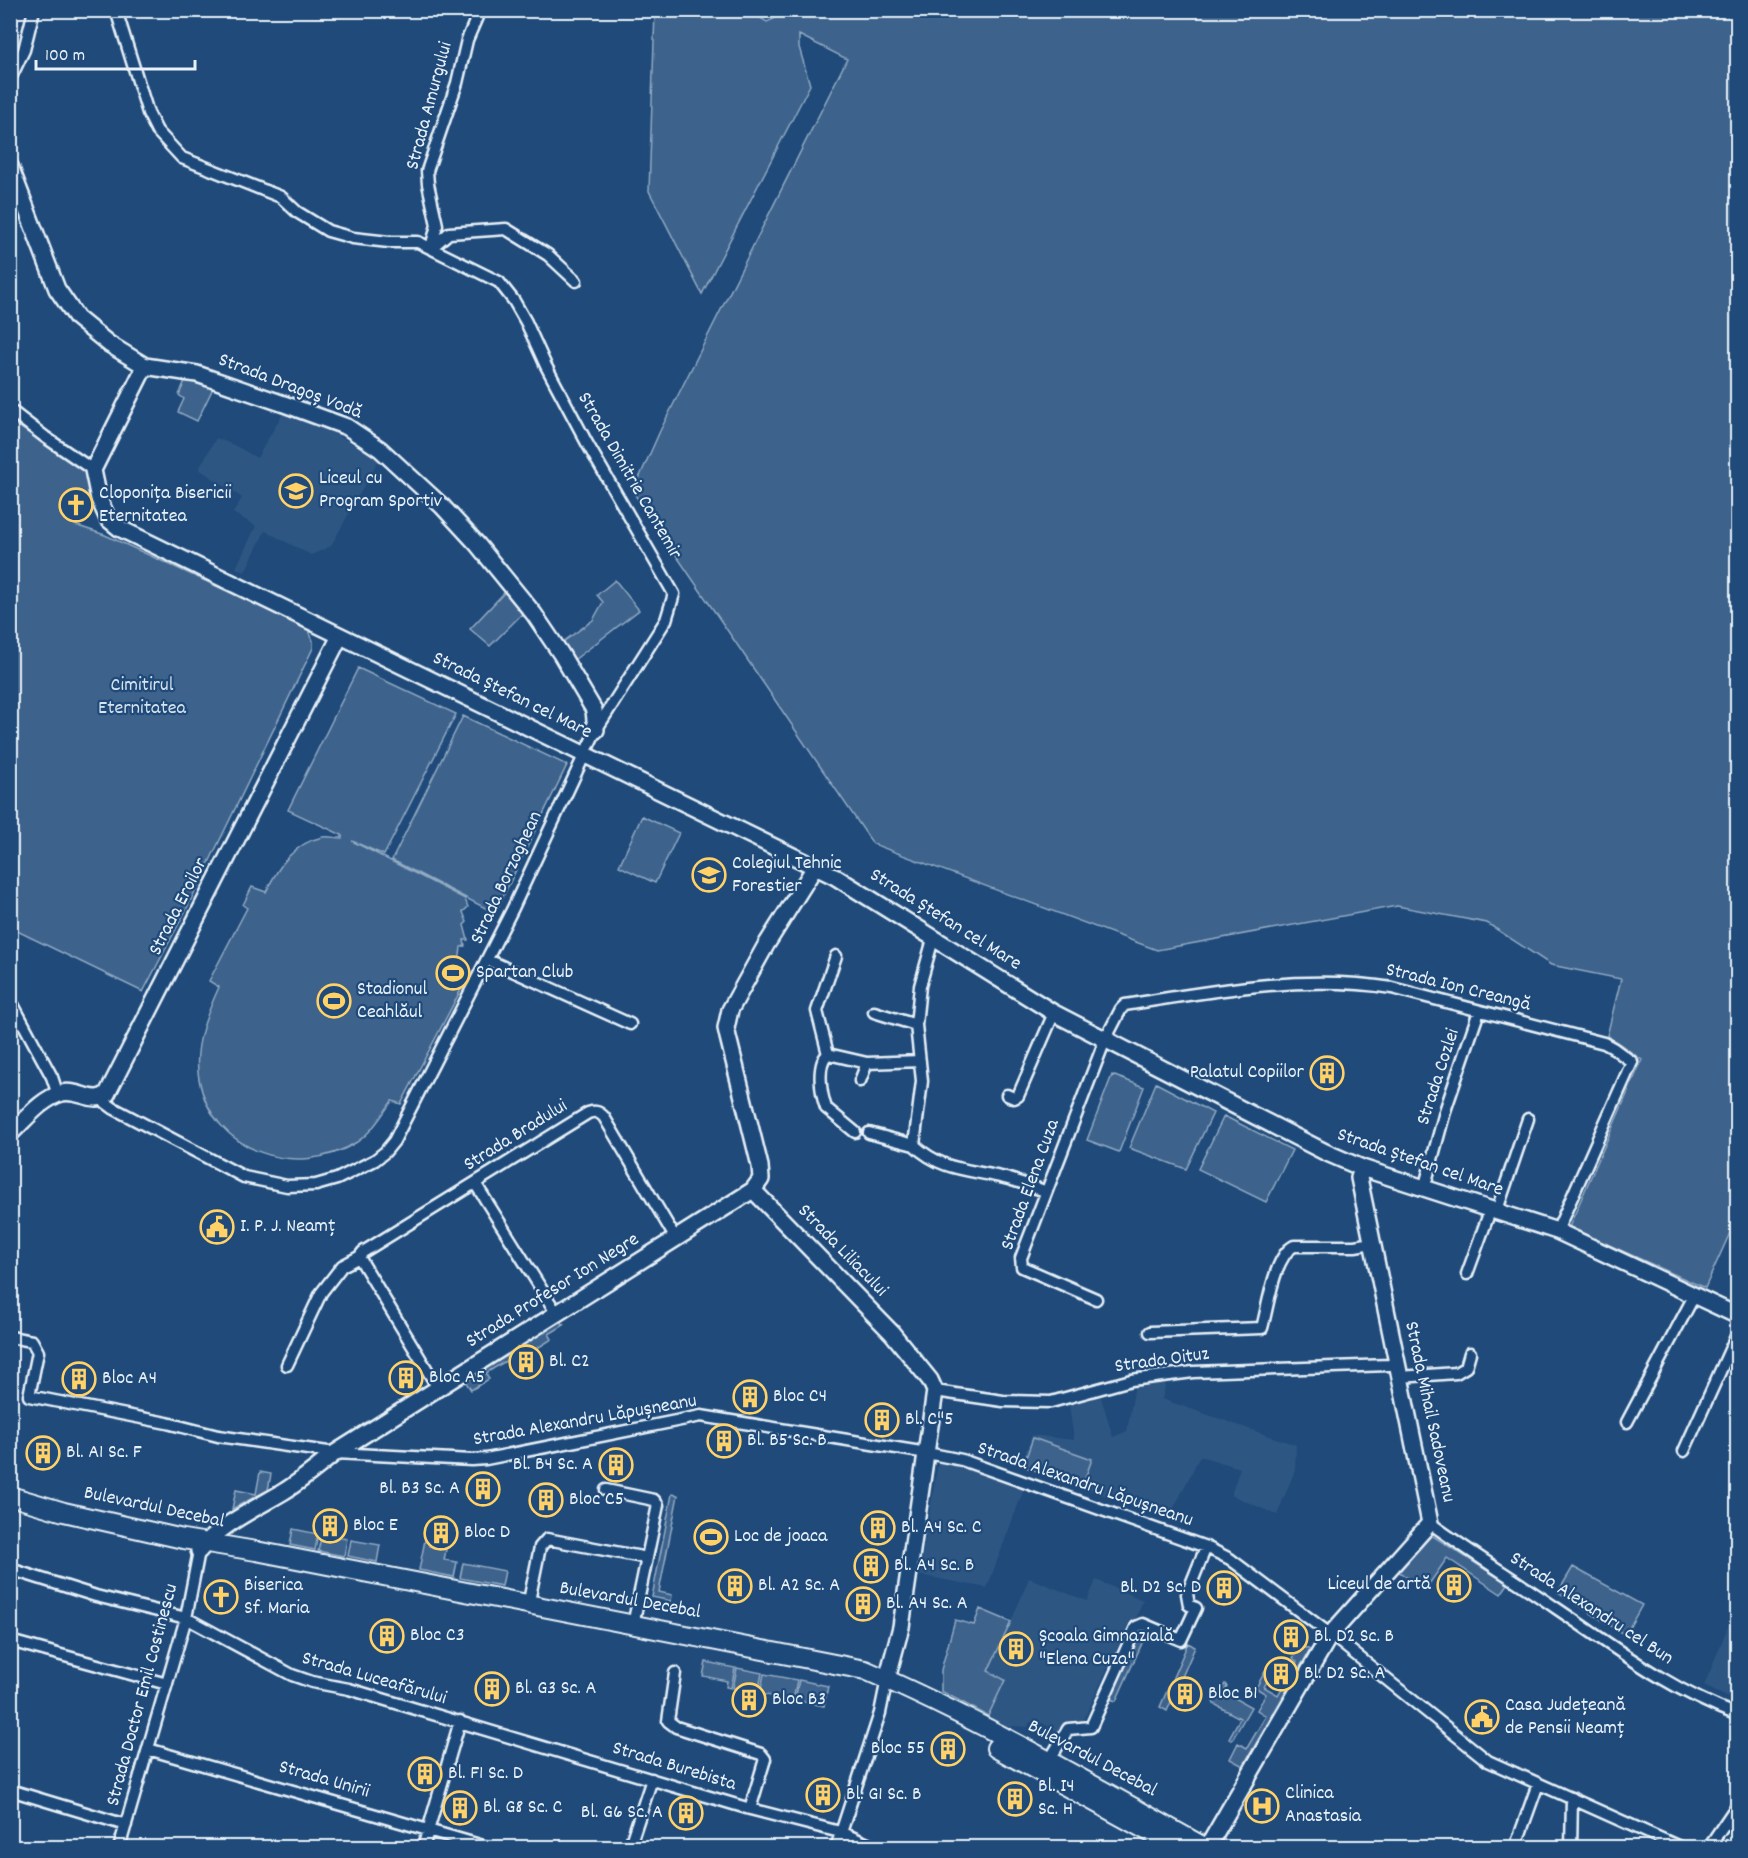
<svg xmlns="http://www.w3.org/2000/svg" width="1748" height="1858" font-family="Dekko,sans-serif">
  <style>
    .built { fill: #2e5683 }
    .green { fill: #3c628c; stroke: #92aac2; stroke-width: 1.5 }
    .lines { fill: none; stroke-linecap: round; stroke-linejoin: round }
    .street-casing { stroke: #e8f1f8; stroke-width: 15 }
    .secondary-casing { stroke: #e8f1f8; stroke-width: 20 }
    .primary-casing { stroke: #e8f1f8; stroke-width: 22 }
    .street { stroke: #1f4a7a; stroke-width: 10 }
    .secondary { stroke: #1f4a7a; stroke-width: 15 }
    .primary { stroke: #1f4a7a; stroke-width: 18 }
    .labels { text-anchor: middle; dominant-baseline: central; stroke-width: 4.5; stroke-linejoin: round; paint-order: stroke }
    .street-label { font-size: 20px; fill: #e8f1f8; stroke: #1f4a7a }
    .poi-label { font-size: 20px; fill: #e8f1f8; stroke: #1f4a7a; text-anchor: start }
    .park-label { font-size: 20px; fill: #d7e3ed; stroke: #1f4a7a }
  </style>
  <rect width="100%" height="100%" fill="#1f4a7a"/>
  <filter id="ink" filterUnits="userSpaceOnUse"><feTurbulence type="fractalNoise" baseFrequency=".0167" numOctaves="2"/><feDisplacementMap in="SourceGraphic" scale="12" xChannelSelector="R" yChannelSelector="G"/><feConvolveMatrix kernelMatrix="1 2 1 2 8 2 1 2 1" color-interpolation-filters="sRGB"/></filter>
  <g filter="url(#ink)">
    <path class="built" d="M292 409 379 459 331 546 311 555 265 531 245 572 236 568 256 526 233 513 242 498 199 469 216 438 234 445 257 458 282 415Z
      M1166 1382 1162 1399 1296 1445 1295 1470 1277 1515 1231 1495 1240 1468 1200 1456 1169 1518 1021 1466 1032 1435 1074 1440 1069 1405 1101 1397 1113 1437 1127 1431 1135 1385Z
      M942 1459 961 1464 1024 1489 987 1588 919 1575 938 1463Z
      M1029 1578 1087 1601 1096 1580 1143 1600 1135 1621 1130 1620 1082 1723 1061 1733 1036 1720 1029 1723 1028 1727 1007 1726 941 1691 955 1620 974 1625 980 1609 1011 1622Z
      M1737 1604V1702L1704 1686Z"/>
    <path class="green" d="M655 11H749L767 22 774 19 760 11H1737L1738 1215 1705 1288 1569 1227 1642 1060 1620 1044 1607 1036 1621 979 1551 965 1487 923 1397 906 1157 950 873 844 633 492 660 431 847 59 799 35V47L810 85 702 294 649 191Z
      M187 376 215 384 197 421 178 412 184 399 179 395Z
      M15 424 88 472 93 485 75 525 105 535 308 628 313 641V648L186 910 143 992 11 928 10 431Z
      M615 580 639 610 574 660 563 642 593 620 603 602 597 595Z
      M505 592 522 614 490 646 470 629Z
      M358 668 456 714 384 855 352 841 465 899 468 907 463 912 467 922 464 925 468 940H464L465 946 461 947 458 970 468 976 401 1104 392 1101C382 1115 372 1132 357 1142 297 1180 212 1152 199 1079 193 1047 206 1016 219 987L209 981 247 908 243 905 252 887 266 892C278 867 293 843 323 837 329 836 336 838 342 838V835L288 810Z
      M463 716 567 765 495 913 392 860Z
      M642 816 679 833 655 883 619 866Z
      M1112 1075 1144 1087 1119 1152 1087 1140Z
      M1156 1083 1213 1113 1186 1169 1129 1148Z
      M1224 1116 1292 1150 1266 1202 1198 1169Z
      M559 1319 564 1325 549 1334 552 1339 520 1359 517 1354 486 1373 489 1379 471 1390 463 1378Z
      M1033 1438 1092 1459 1082 1487 1023 1466Z
      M260 1472 271 1474 268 1490 232 1509 236 1490 256 1494Z
      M672 1494 678 1495 659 1592 672 1595 671 1601 652 1597Z
      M428 1525 433 1526 429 1546 446 1550 444 1560 457 1562 454 1577 419 1570Z
      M293 1529 318 1534 315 1550 290 1545Z
      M322 1534 347 1539 344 1556 318 1551Z
      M1429 1536H1433L1508 1584 1501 1594 1447 1558 1425 1590 1398 1571Z
      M351 1540 380 1545 377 1562 348 1556Z
      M463 1563 505 1571 502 1586 460 1578Z
      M1573 1567 1642 1605 1625 1635 1558 1592Z
      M980 1609 1011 1622 988 1671 1005 1680 988 1716 941 1691V1670L955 1620 974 1625Z
      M1136 1627 1147 1632 1116 1701 1110 1699 1103 1714 1097 1712Z
      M1188 1643 1195 1647 1167 1711 1160 1707Z
      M1301 1645 1310 1650 1243 1766 1230 1759 1238 1743 1247 1748 1266 1716 1257 1710 1266 1694 1256 1688 1268 1666 1274 1669 1264 1687 1278 1695 1297 1662 1293 1658Z
      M706 1662 735 1668 731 1688 726 1687 727 1681 703 1676Z
      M737 1668 762 1673 758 1693 733 1688Z
      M764 1674 797 1680 793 1700 760 1694Z
      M799 1680 828 1686 824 1706 795 1700Z
      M1225 1684 1227 1686 1224 1692 1251 1707 1232 1740 1229 1738 1240 1718 1214 1704 1212 1699 1215 1694 1218 1695Z"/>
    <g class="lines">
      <g class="street-casing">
        <path id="street" d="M10 79 24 50 34 10
          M431 248 437 225 428 184 427 171 457 83 467 40 480 10
          M431 248 449 233 506 229 548 255 576 281
          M10 410 45 437 93 470
          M933 939 920 986 916 1025 922 1081 914 1145C940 1169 963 1169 996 1176 1013 1179 1029 1186 1045 1191
          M836 956 817 1011 828 1054C816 1064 821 1094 826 1108L855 1132
          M488 960 630 1024
          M10 999 52 1077 56 1089 55 1096
          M874 1012 916 1025
          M828 1054 867 1063 920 1061
          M860 1081 867 1063
          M1007 1095 1014 1098 1018 1096 1054 1013
          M101 1099 113 1108 244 1177 287 1186 316 1185 337 1179 375 1160 385 1152 394 1141 513 908 596 730 666 620 674 594 588 445 546 366 526 322 514 301 499 282 418 242H389L353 238 328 231 297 212 281 197 182 158 157 131 148 113 116 10
          M869 1133 914 1145
          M475 1183 557 1314
          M1424 1189 1446 1108 1479 1011
          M1496 1213 1528 1119
          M359 1257 438 1388
          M1467 1274 1490 1211
          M1096 1299 1022 1267 1021 1258 1105 1040 1121 1009 1125 1005C1213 991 1303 974 1392 988L1604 1043 1613 1048 1632 1062 1557 1231
          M1150 1332 1262 1328C1268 1307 1274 1256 1294 1246H1355L1372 1243
          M10 1337 32 1341 38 1352 29 1396 167 1423 218 1436 335 1453 472 1460 486 1459 701 1416 927 1453 962 1460 1206 1547 1230 1559 1335 1638 1488 1761 1682 1848
          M287 1365 321 1293 342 1266 359 1257 363 1252 588 1113C595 1111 598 1111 604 1117L676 1239
          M1400 1377 1456 1373 1466 1367 1470 1353
          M935 1391 1003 1401 1051 1402 1131 1380 1193 1372 1389 1365 1398 1363
          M1627 1422 1694 1296
          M1684 1451 1738 1332
          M606 1490 654 1500 658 1505 633 1625
          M1430 1523C1471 1553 1514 1579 1556 1608 1614 1647 1671 1691 1738 1715
          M10 1569 96 1596 186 1618 292 1675 312 1682 349 1689 750 1809 840 1832 877 1848
          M528 1606 540 1547 547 1539 647 1558
          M10 1641 167 1684
          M675 1673 668 1721 676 1727 761 1754 765 1759 750 1809
          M148 1749 490 1848
          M1049 1761 1068 1729 1091 1727 1136 1627 1143 1624 1181 1640 1196 1608 1189 1605 1187 1594 1206 1547
          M10 1790 126 1825
          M119 1848 186 1618 199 1551
          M423 1848 460 1721
          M629 1848 652 1779
          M836 1848 880 1713 887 1679
          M1515 1848 1538 1784
          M1571 1848 1572 1798
          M1708 1848 1738 1804"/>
      </g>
      <g class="secondary-casing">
        <path id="secondary" d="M10 166 57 289 77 318 109 344 145 366 197 374 284 404 347 427 380 449 442 506 477 544 534 614 561 654 594 710 596 730
          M145 366 93 470 99 499 108 519 119 528 834 876 1054 1013 1325 1152 1362 1168 1557 1231 1738 1316
          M10 1134C26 1119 41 1099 62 1093 78 1089 94 1105 107 1094L340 636
          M753 1190 892 1333 930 1380 935 1391 901 1627 887 1679
          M199 1551C218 1526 256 1508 283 1492 301 1481 318 1467 335 1453L753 1190 761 1179 760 1166 728 1037 726 1028 730 1010 766 945 815 867
          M1207 1848 1330 1635 1430 1523 1359 1178 1362 1168"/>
      </g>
      <g class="primary-casing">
        <path id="primary" d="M10 1496 64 1512 183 1539 256 1551 865 1670C983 1721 1094 1786 1206 1848
          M996 1748 1179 1848"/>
      </g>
      <use href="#street" class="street"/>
      <use href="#secondary" class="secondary"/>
      <use href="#primary" class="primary"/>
    </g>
  </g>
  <defs>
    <g id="school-ring" transform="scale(1.725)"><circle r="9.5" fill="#1f4a7a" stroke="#ffd166" stroke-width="1.5"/><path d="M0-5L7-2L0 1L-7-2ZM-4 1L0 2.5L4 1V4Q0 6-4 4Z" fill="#ffd166"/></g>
    <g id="church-ring" transform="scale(1.725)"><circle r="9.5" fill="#1f4a7a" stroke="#ffd166" stroke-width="1.5"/><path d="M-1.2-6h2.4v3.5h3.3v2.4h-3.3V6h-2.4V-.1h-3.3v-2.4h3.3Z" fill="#ffd166"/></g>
    <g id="stadium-ring" transform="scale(1.725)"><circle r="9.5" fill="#1f4a7a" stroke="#ffd166" stroke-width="1.5"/><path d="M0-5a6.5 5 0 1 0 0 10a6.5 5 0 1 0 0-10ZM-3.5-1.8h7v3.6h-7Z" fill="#ffd166"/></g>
    <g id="building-ring" transform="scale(1.725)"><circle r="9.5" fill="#1f4a7a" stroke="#ffd166" stroke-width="1.5"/><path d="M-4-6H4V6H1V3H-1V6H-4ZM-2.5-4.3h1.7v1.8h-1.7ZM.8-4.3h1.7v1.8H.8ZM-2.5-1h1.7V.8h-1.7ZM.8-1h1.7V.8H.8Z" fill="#ffd166"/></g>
    <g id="civic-ring" transform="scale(1.725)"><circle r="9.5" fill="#1f4a7a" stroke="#ffd166" stroke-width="1.5"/><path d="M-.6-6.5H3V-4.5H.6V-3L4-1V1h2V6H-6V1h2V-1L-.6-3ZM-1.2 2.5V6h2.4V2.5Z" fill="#ffd166"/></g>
    <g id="hospital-ring" transform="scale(1.725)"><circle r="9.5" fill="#1f4a7a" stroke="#ffd166" stroke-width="1.5"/><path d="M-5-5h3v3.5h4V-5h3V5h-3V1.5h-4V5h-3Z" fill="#ffd166"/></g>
  </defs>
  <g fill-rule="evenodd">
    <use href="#school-ring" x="296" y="491"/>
    <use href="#church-ring" x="76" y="505"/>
    <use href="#school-ring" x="709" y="875"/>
    <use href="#stadium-ring" x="453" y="973"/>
    <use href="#stadium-ring" x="334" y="1001"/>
    <use href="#building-ring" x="1327" y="1073"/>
    <use href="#civic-ring" x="217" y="1227"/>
    <use href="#building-ring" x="526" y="1362"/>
    <use href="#building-ring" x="406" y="1378"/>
    <use href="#building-ring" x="79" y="1379"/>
    <use href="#building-ring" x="750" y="1397"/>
    <use href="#building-ring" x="882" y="1420"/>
    <use href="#building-ring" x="724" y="1441"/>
    <use href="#building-ring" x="43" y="1453"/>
    <use href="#building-ring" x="616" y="1465"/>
    <use href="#building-ring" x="483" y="1489"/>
    <use href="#building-ring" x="546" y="1500"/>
    <use href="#building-ring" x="330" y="1526"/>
    <use href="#building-ring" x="878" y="1528"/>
    <use href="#building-ring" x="441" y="1533"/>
    <use href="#stadium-ring" x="711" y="1537"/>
    <use href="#building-ring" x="871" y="1566"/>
    <use href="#building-ring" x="1454" y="1585"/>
    <use href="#building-ring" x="735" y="1586"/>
    <use href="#building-ring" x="1224" y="1588"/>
    <use href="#church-ring" x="221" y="1597"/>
    <use href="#building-ring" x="863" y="1604"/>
    <use href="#building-ring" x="387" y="1636"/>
    <use href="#building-ring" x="1291" y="1637"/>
    <use href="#building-ring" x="1016" y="1649"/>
    <use href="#building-ring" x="1281" y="1674"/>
    <use href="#building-ring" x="492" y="1689"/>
    <use href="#building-ring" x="1185" y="1694"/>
    <use href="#building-ring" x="749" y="1700"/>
    <use href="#civic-ring" x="1482" y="1717"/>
    <use href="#building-ring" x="948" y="1749"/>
    <use href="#building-ring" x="425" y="1774"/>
    <use href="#building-ring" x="823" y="1795"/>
    <use href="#building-ring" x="1015" y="1799"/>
    <use href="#hospital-ring" x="1262" y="1806"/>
    <use href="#building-ring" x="460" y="1808"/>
    <use href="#building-ring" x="686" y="1813"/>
  </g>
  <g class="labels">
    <g class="street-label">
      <text transform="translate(430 106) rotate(-75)">Strada Amurgului</text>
      <text transform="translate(290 387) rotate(21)">Strada Dragoș Vodă</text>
      <text transform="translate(629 476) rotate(60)">Strada Dimitrie Cantemir</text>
      <text transform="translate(512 696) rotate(26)">Strada Ștefan cel Mare</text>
      <text transform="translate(507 878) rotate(-65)">Strada Borzoghean</text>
      <text transform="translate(179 907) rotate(-63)">Strada Eroilor</text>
      <text transform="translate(945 920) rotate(32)">Strada Ștefan cel Mare</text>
      <text transform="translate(1458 988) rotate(14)">Strada Ion Creangă</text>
      <text transform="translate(1439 1077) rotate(-72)">Strada Cozlei</text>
      <text transform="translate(516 1136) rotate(-32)">Strada Bradului</text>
      <text transform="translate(1420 1163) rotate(19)">Strada Ștefan cel Mare</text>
      <text transform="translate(1031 1185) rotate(-70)">Strada Elena Cuza</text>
      <text transform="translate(842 1251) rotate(46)">Strada Liliacului</text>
      <text transform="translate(553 1291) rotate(-32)">Strada Profesor Ion Negre</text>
      <text transform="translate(1162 1361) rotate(-8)">Strada Oituz</text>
      <text transform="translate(1429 1412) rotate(78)">Strada Mihail Sadoveanu</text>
      <text transform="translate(585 1421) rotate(-10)">Strada Alexandru Lăpușneanu</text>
      <text transform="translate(1085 1485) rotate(19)">Strada Alexandru Lăpușneanu</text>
      <text transform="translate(154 1508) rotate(12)">Bulevardul Decebal</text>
      <text transform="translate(630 1601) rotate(10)">Bulevardul Decebal</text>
      <text transform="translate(1591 1609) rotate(33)">Strada Alexandru cel Bun</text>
      <text transform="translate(374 1679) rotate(16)">Strada Luceafărului</text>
      <text transform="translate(143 1695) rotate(-75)">Strada Doctor Emil Costinescu</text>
      <text transform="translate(1092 1759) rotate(28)">Bulevardul Decebal</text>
      <text transform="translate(674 1767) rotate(17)">Strada Burebista</text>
      <text transform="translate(324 1780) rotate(16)">Strada Unirii</text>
    </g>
    <g class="poi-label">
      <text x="319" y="479">Liceul cu<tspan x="319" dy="23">Program Sportiv</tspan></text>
      <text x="99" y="494">Cloponița Bisericii<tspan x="99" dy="23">Eternitatea</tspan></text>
      <text x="732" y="864">Colegiul Tehnic<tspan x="732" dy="23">Forestier</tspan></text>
      <text x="476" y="973">Spartan Club</text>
      <text x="357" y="990">Stadionul<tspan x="357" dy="23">Ceahlăul</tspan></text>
      <text x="1304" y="1073" text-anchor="end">Palatul Copiilor</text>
      <text x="240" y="1227">I. P. J. Neamț</text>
      <text x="549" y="1362">Bl. C2</text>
      <text x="429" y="1378">Bloc A5</text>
      <text x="102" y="1379">Bloc A4</text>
      <text x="773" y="1397">Bloc C4</text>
      <text x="905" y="1420">Bl. C"5</text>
      <text x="747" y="1441">Bl. B5 Sc. B</text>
      <text x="66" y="1453">Bl. A1 Sc. F</text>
      <text x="593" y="1465" text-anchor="end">Bl. B4 Sc. A</text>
      <text x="460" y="1489" text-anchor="end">Bl. B3 Sc. A</text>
      <text x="569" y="1500">Bloc C5</text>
      <text x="353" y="1526">Bloc E</text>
      <text x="901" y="1528">Bl. A4 Sc. C</text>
      <text x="464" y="1533">Bloc D</text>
      <text x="734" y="1537">Loc de joaca</text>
      <text x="894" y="1566">Bl. A4 Sc. B</text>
      <text x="1431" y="1585" text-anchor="end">Liceul de artă</text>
      <text x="244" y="1586">Biserica<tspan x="244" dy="23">Sf. Maria</tspan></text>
      <text x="758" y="1586">Bl. A2 Sc. A</text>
      <text x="1201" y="1588" text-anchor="end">Bl. D2 Sc. D</text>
      <text x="886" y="1604">Bl. A4 Sc. A</text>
      <text x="410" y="1636">Bloc C3</text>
      <text x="1039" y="1637">Școala Gimnazială<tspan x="1039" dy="23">"Elena Cuza"</tspan></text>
      <text x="1314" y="1637">Bl. D2 Sc. B</text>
      <text x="1304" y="1674">Bl. D2 Sc. A</text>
      <text x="515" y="1689">Bl. G3 Sc. A</text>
      <text x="1208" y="1694">Bloc B1</text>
      <text x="772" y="1700">Bloc B3</text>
      <text x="1505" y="1706">Casa Județeană<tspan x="1505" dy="23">de Pensii Neamț</tspan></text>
      <text x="925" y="1749" text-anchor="end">Bloc 55</text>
      <text x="448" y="1774">Bl. F1 Sc. D</text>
      <text x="1038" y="1787">Bl. I4<tspan x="1038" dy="23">Sc. H</tspan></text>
      <text x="1285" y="1794">Clinica<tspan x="1285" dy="23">Anastasia</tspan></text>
      <text x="846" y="1795">Bl. G1 Sc. B</text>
      <text x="483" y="1808">Bl. G8 Sc. C</text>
      <text x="663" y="1813" text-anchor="end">Bl. G6 Sc. A</text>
    </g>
    <g class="park-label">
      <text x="142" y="686">Cimitirul<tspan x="142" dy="23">Eternitatea</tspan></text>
    </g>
  </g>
  <rect width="1748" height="1858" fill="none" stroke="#1f4a7a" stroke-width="36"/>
  <rect x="18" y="18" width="1712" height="1822" fill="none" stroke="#e8f1f8" stroke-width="2" filter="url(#ink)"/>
  <path d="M36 60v9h159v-9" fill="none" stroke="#e8f1f8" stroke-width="3"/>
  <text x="45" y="60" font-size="18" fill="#e8f1f8" stroke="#1f4a7a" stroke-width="4.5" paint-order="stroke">100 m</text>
</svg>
